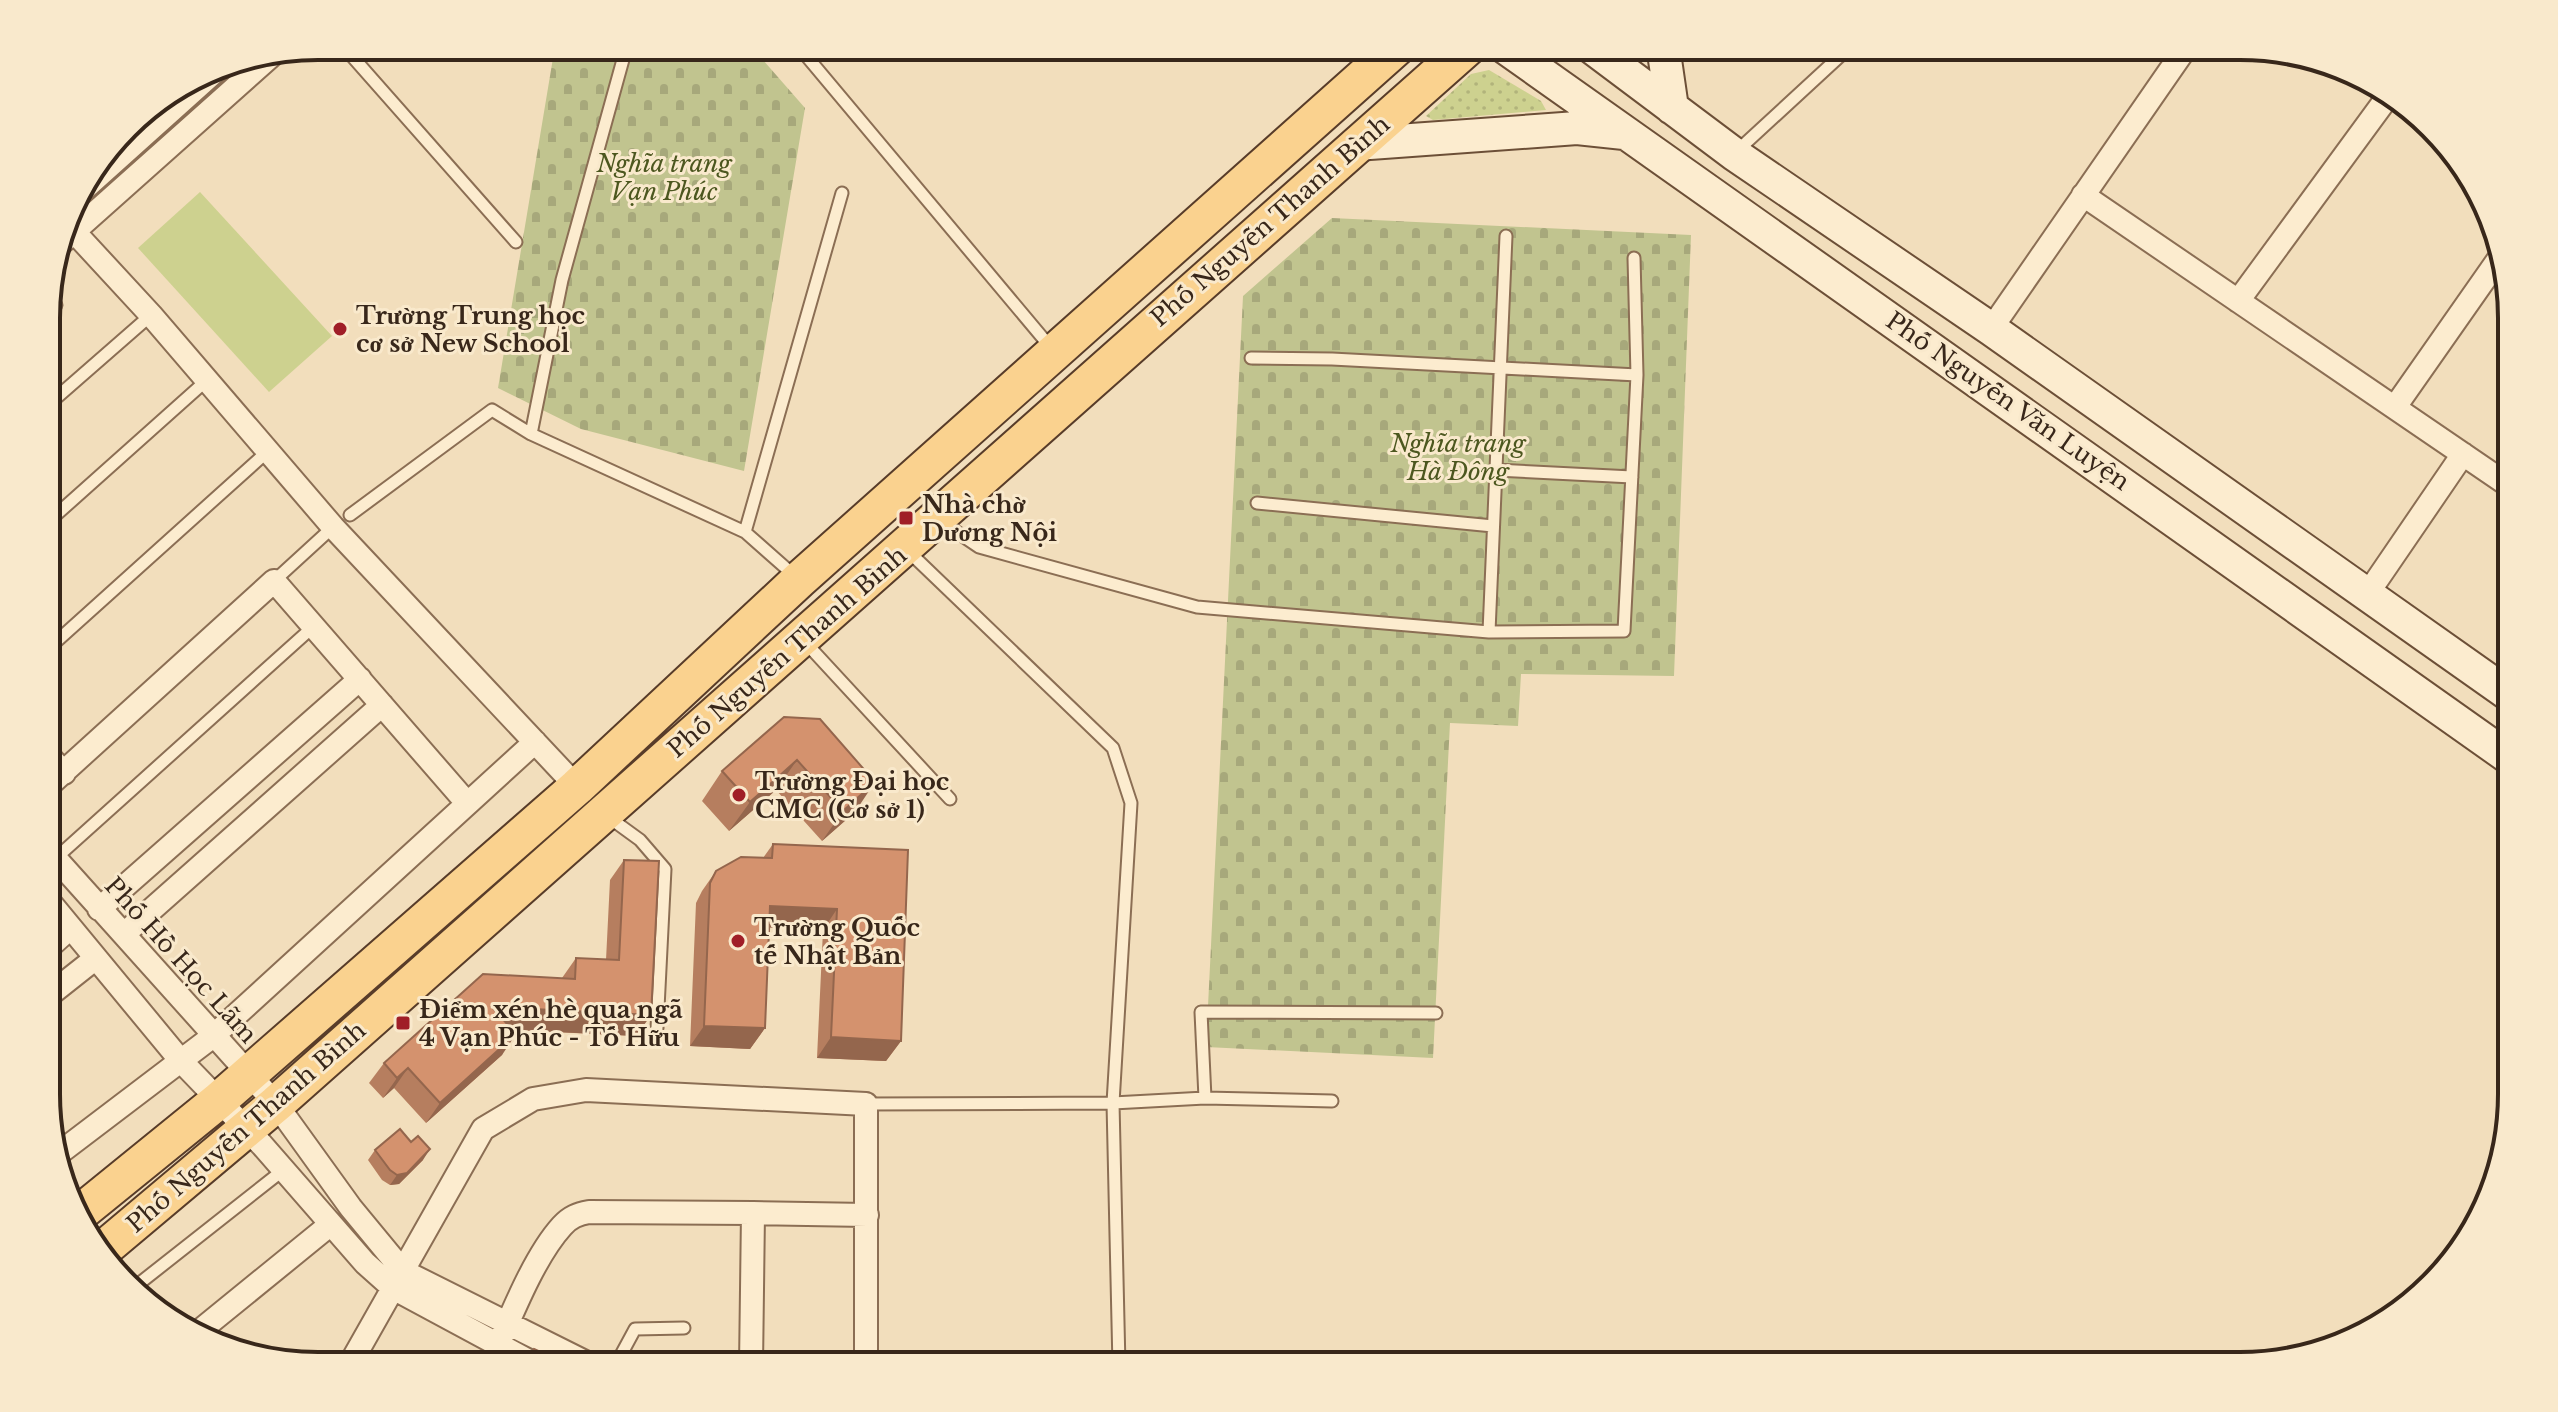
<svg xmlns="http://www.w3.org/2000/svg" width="2558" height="1412" font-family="'Libre Baskerville',serif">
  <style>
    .grass { fill: url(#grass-dots) }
    .cemetery { fill: url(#cemetery-stones) }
    .pitch { fill: #cdd18f }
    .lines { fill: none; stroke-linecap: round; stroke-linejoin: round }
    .service-casing { stroke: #8b6e54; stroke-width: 15 }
    .minor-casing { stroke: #8b6e54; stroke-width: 26 }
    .secondary-casing { stroke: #6c4f37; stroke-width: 36 }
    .primary-casing { stroke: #583c29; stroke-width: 40 }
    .service { stroke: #fceccf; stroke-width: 11 }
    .minor { stroke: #fceccf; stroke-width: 22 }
    .secondary { stroke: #fceccf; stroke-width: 32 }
    .primary { stroke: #fad28f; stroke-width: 36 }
    .wall { fill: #b67e5f }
    .shaded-wall { fill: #94664d }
    .building { fill: #d4926e; stroke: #94664d; stroke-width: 2 }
    .poi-dot { fill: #a01e27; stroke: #f9e9cc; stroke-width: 3 }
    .labels { text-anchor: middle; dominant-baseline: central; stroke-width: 6; stroke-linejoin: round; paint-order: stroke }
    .park-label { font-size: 24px; font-style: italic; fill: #4c571f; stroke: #f9e9cc }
    .street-label { font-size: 24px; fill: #38271a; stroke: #f9e9cc }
    .poi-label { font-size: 24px; font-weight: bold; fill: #38271a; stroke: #f9e9cc; text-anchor: start }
    .rim { fill: none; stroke: #38271a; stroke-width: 4 }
  </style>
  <defs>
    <pattern id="grass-dots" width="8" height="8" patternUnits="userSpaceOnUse" patternTransform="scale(2)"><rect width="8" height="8" fill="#cdd18f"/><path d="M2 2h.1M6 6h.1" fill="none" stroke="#b1b37b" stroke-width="1.8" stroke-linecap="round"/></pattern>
    <pattern id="cemetery-stones" width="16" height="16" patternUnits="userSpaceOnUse" patternTransform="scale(2)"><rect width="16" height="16" fill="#c1c48f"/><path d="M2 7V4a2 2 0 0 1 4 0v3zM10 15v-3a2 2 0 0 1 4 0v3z" fill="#a7a87b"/></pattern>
  </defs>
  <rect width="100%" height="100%" fill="#f2debc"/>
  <path class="grass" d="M1489 70 1541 101 1546 110 1433 120 1426 116 1471 74Z"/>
  <path class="cemetery" d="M555 46H684L763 60 805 108 744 471 581 429 498 388Z
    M1332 218 1691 235 1674 676 1521 674 1518 726 1450 723 1433 1058 1206 1047 1243 296Z"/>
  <path class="pitch" d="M200 192 332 336 269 392 138 248Z"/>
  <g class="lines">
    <g class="service-casing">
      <path id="service" d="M343 46 516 242
        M798 46 1052 349
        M148 108 161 121
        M1737 151 1851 46
        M1506 236 1489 632 1624 631 1637 375 1634 258
        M48 295 56 305
        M1251 358 1332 359 1637 375
        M48 405 151 315
        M531 434 562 280 624 56
        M1496 470 1632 477
        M1257 503 1493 526
        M350 515 492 410 531 434 745 532 796 577
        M48 522 207 380
        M942 522 979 547 1197 607 1489 632
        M745 532 842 193
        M907 550 1113 748 1131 803 1113 1103 1119 1366
        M274 581 333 527
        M805 642 950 799
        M48 649 268 451
        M607 816 640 840 665 869 657 1028
        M56 858 314 626
        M1205 1098 1201 1012 1436 1013
        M866 1104 1113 1103 1205 1098 1332 1101
        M136 1286 282 1171
        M615 1366 635 1329 684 1328"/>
    </g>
    <g class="minor-casing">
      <path id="minor" d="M2083 195 2511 487
        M74 198 222 65
        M66 223 151 315 333 527 577 787
        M60 244 272 55
        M2238 301 2389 95
        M1991 329 2187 46
        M2395 407 2498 260
        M2366 596 2463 454
        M48 755 64 773
        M48 786 274 581 467 803
        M48 850 276 1104 351 1208 403 1271 593 1366
        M48 900 181 1061 262 1145 365 1263 393 1288 538 1366
        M99 909 360 679
        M124 934 382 705
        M48 948 70 928
        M48 996 96 958
        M58 1154 212 1037 535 742
        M753 1213 867 1215
        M197 1333 331 1224
        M349 1366 483 1129 533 1099 586 1090 866 1104V1366
        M489 1366C508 1324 532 1259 562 1226 570 1217 578 1214 589 1212L753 1213 751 1366"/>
    </g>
    <g class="secondary-casing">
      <path id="secondary" d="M1503 46 2511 759
        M1590 46 1734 154 1991 329 2511 696
        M1663 46 1672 108
        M1356 144 1577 128 1624 133"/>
    </g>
    <g class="primary-casing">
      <path id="primary" d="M80 1213 218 1101 577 787 799 580 1398 46
        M100 1252 276 1104 1469 46"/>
    </g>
    <use href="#service" class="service"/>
    <use href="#minor" class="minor"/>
    <use href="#secondary" class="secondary"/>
    <use href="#primary" class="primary"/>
  </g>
  <path class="wall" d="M784 717 855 812 822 841 776 790 729 831 702 801 722 771Z
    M773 844 908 850 901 1041 886 1061 817 1058 823 930 769 927 765 1028 750 1049 690 1046 696 903 702 891 716 871 763 858Z
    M624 860 651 1015 636 1036 512 1030 502 1055 426 1123 394 1088 383 1098 369 1083 384 1063 562 978 576 958 606 960 610 880Z
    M375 1150 423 1160 399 1184 390 1185 382 1180 368 1160Z"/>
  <path class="shaded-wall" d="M797 760 776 790 729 831 750 802Z
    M875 782 855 812 822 841 843 811Z
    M770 906 837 909 823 930 756 927Z
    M492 1007 651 1015 636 1036 478 1028Z
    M704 1026 765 1028 750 1049 690 1046Z
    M516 1034 502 1055 426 1123 440 1103Z
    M831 1037 901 1041 886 1061 817 1058Z
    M408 1068 394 1088 383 1098 397 1078Z
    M430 1149 423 1160 399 1184 390 1185 397 1175Z"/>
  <path class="building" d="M784 717 820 719 875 782 843 811 797 760 750 802 722 771Z
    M773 844 908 850 901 1041 831 1037 837 909 770 906 765 1028 704 1026 710 883 716 871 741 857 772 858Z
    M624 860 659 861 651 1015 492 1007 516 1034 440 1103 408 1068 397 1078 384 1063 483 974 575 979 576 958 619 960Z
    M400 1129 411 1142 418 1136 430 1149 407 1173 397 1175 390 1170 375 1150Z
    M534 1349 571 1366H525Z"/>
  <g class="poi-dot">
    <circle cx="340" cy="329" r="8"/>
    <rect x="898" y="510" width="16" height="16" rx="4"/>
    <circle cx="739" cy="795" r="8"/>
    <circle cx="738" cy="941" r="8"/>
    <rect x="395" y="1015" width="16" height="16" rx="4"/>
  </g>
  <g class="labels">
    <g class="park-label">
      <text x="664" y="163">Nghĩa trang<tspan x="664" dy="28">Vạn Phúc</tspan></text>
      <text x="1458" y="443">Nghĩa trang<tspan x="1458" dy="28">Hà Đông</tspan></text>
    </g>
    <g class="street-label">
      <text transform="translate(1270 221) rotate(-41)">Phố Nguyễn Thanh Bình</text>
      <text transform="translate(2008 401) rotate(35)">Phố Nguyễn Văn Luyện</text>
      <text transform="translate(787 652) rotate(-41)">Phố Nguyễn Thanh Bình</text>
      <text transform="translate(181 960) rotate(48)">Phố Hồ Học Lãm</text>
      <text transform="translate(246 1127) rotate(-41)">Phố Nguyễn Thanh Bình</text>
    </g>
    <g class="poi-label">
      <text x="356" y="315">Trường Trung học<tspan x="356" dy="28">cơ sở New School</tspan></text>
      <text x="922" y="504">Nhà chờ<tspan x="922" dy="28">Dương Nội</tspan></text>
      <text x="755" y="781">Trường Đại học<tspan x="755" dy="28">CMC (Cơ sở 1)</tspan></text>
      <text x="754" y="927">Trường Quốc<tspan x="754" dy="28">tế Nhật Bản</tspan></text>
      <text x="419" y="1009">Điểm xén hè qua ngã<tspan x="419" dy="28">4 Vạn Phúc - Tố Hữu</tspan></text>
    </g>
  </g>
  <path d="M0 0H2558V1412H0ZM318 60H2240A258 258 0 0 1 2498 318V1094A258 258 0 0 1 2240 1352H318A258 258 0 0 1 60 1094V318A258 258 0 0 1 318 60Z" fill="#f9e9cc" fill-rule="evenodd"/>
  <path class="rim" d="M318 60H2240A258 258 0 0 1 2498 318V1094A258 258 0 0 1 2240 1352H318A258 258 0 0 1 60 1094V318A258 258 0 0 1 318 60Z"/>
</svg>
